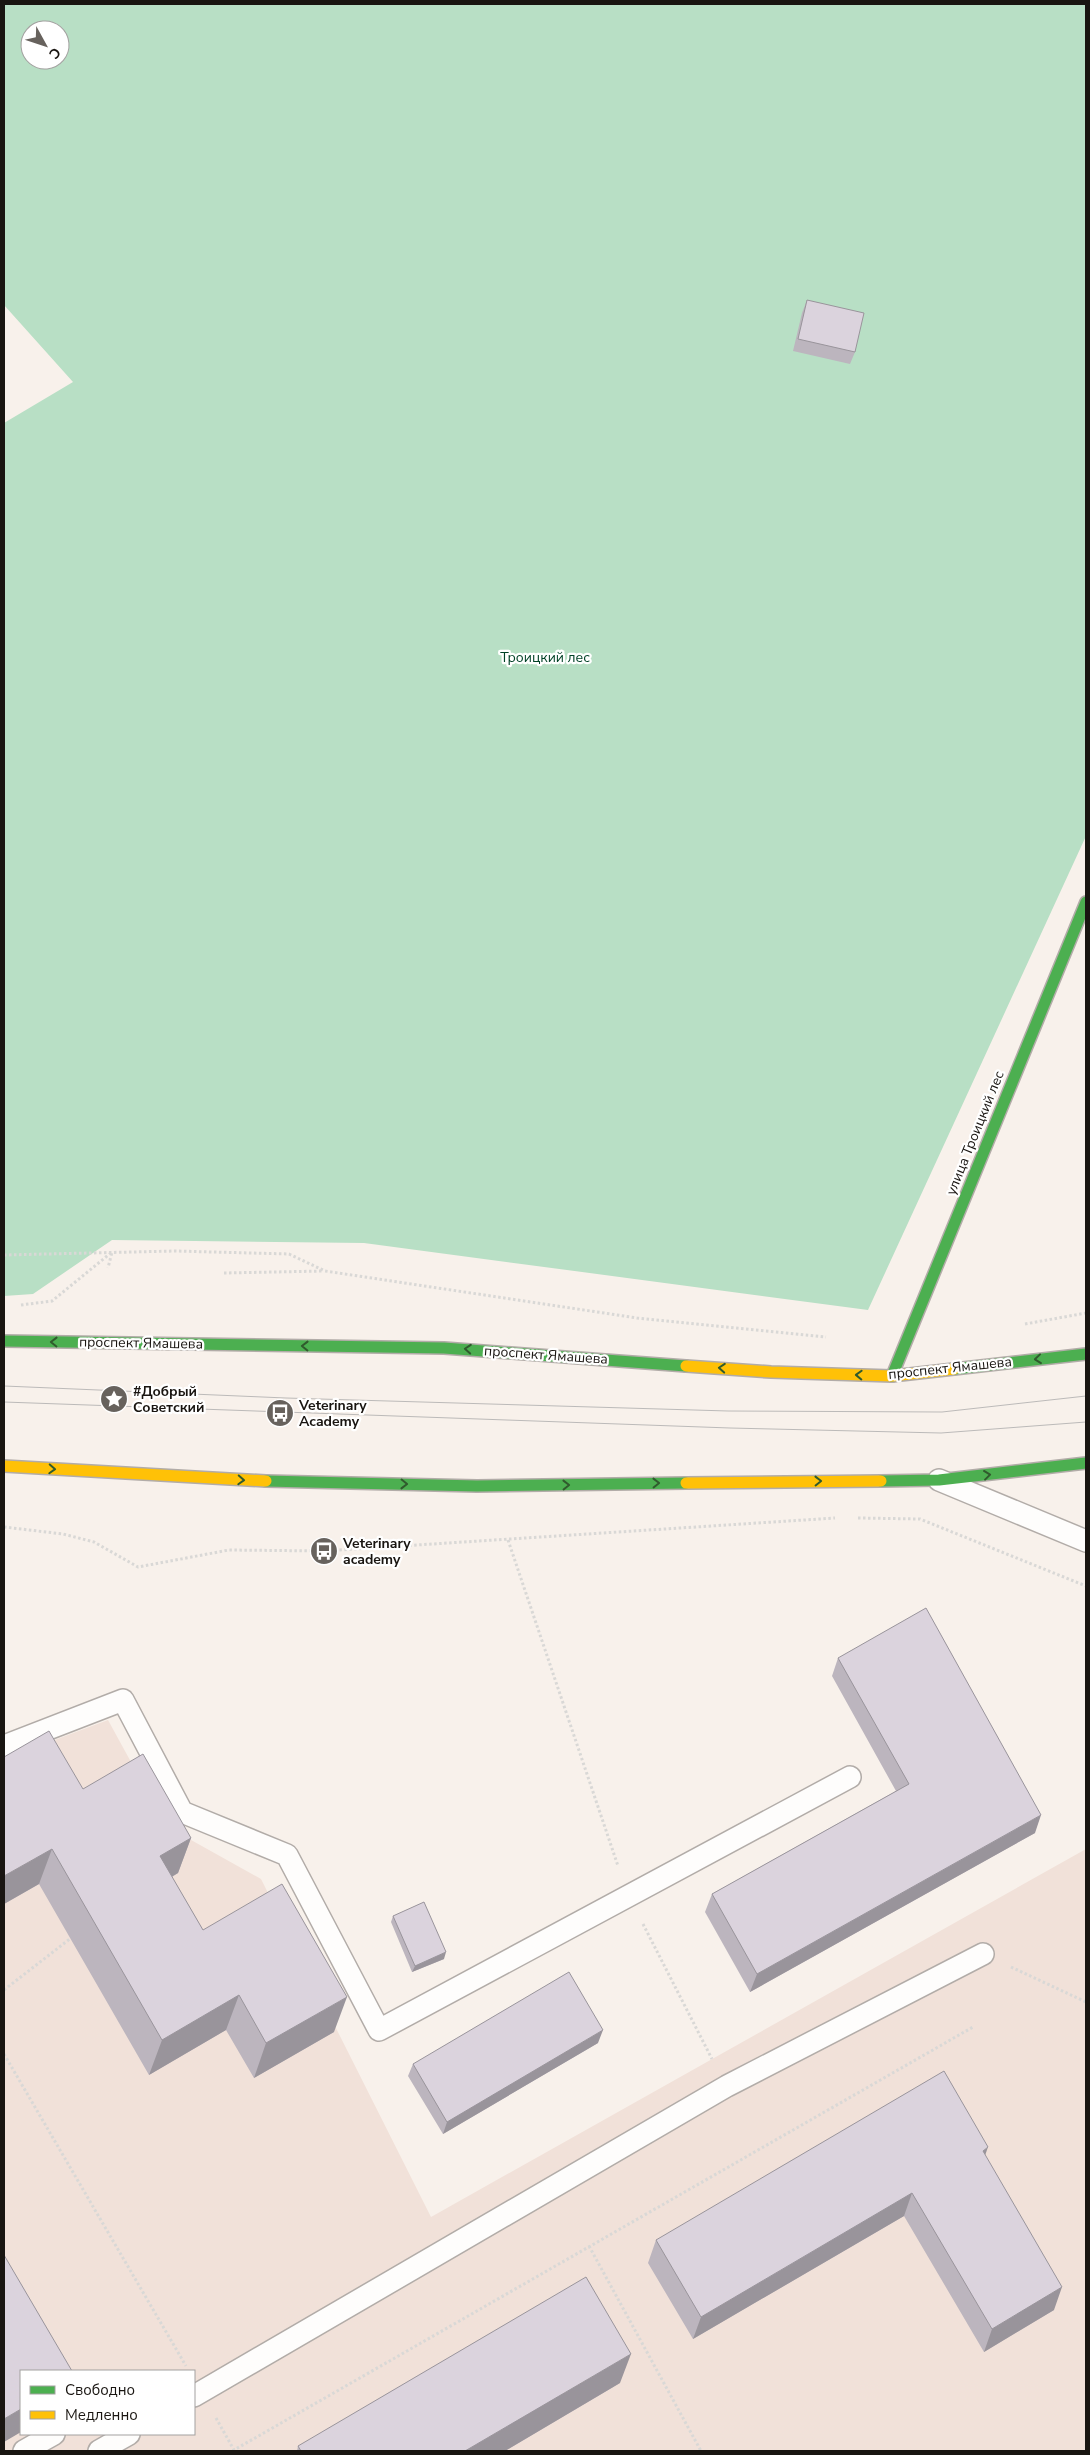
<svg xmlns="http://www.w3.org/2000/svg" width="1090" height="2455" font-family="'Nunito Sans',sans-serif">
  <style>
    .education { fill: #f1e1d9; fill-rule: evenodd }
    .forest { fill: #b8dfc5; fill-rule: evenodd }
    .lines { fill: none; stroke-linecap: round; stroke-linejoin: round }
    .lane-casing { stroke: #b2aca8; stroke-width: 24 }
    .fast-casing { stroke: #b2aca8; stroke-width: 14 }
    .slow-casing { stroke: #b2aca8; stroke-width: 14 }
    .path { stroke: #d9d8d6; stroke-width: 3; stroke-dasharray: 2.5 2.5; stroke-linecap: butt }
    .lane { stroke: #fefdfc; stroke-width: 21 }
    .fast { stroke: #4caf50; stroke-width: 11 }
    .slow { stroke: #ffc107; stroke-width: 11 }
    .tram { stroke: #bcbab9; stroke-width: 1 }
    .wall { fill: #bcb5be }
    .shaded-wall { fill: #99949b }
    .building { fill: #dbd3dd; stroke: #99949b }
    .oneway { stroke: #305a2d }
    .labels { text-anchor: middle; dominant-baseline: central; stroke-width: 4.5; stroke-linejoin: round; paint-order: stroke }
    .park-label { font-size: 14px; fill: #004126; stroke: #fff }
    .street-label { font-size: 14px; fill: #191511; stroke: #fff }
    .poi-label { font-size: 14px; font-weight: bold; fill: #191511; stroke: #fff; text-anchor: start }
  </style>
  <rect width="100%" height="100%" fill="#f8f1eb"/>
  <path class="education" d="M108 1720 166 1826 261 1879 431 2217 1086 1849V2451H4V1759ZM21 2371H194V2434H21Z"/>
  <path class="forest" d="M4 4H1086V836L868 1310 364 1243 112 1240 33 1294 4 1296V423L73 382 4 305ZM30 30H60V60H30Z"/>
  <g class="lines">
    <g class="lane-casing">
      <path id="lane" d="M939 1480 1086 1541
        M4 1746 123 1700 182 1812 287 1855 379 2030 850 1777
        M194 2396 727 2086 983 1954
        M24 2451 54 2434
        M99 2451 129 2434"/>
    </g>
    <g class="fast-casing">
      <path id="fast" d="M4 1341 444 1348 686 1366
        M954 1369 1086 1354
        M892 1376 1086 902
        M266 1481 477 1486 686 1483
        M881 1481 939 1480 1086 1463"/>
    </g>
    <g class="slow-casing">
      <path id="slow" d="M686 1366 771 1372 892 1376 954 1369
        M4 1466 266 1481
        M686 1483 881 1481"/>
    </g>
    <path class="path" d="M4 1255 175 1251 289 1254 325 1271 637 1318 826 1337
      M224 1273 323 1271
      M21 1305 52 1301 112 1252 108 1268
      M1025 1324 1086 1313
      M858 1518 920 1519 1086 1586
      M4 1527 63 1534 94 1542 138 1567 229 1550 324 1551 835 1518
      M508 1540 618 1866
      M643 1924 712 2059
      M1011 1967 1086 2002
      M4 1990 71 1938
      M4 2054 186 2366
      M589 2246 701 2451
      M216 2418 234 2450 973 2027"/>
    <use href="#lane" class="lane"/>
    <use href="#fast" class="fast"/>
    <use href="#slow" class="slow"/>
    <path class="tram" d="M4 1386 286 1398 728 1411 942 1412 1086 1396
      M4 1402 730 1428 941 1433 1086 1422"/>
  </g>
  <path class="wall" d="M807 300 855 352 850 364 793 351 802 313Z
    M838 1658 1035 1833 750 1992 705 1912 712 1894 896 1791 832 1676Z
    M83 1789 191 1838 178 1873 172 1877 203 1930 334 2032 254 2078 226 2030 149 2075 39 1884 4 1904Z
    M393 1916 444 1959 412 1972 391 1922Z
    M598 2043 443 2134 408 2076 413 2064Z
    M985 2156 1054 2310 984 2352 904 2216 693 2339 648 2263 656 2240Z
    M620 2383 505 2451H297L298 2446Z"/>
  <path class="shaded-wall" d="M1041 1815 1035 1833 750 1992 757 1974Z
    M191 1838 178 1873 147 1891 160 1856Z
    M52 1849 39 1884 4 1904V1876Z
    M446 1952 444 1959 412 1972 415 1966Z
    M239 1995 226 2030 149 2075 162 2040Z
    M347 1997 334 2032 254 2078 266 2043Z
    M603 2030 598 2043 443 2134 447 2122Z
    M988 2147 980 2170 983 2151Z
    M912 2193 904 2216 693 2339 701 2317Z
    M1062 2287 1054 2310 984 2352 992 2329Z
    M631 2354 620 2383 505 2451H465Z
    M21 2409V2432L4 2442V2419Z"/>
  <path class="building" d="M807 300 864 313 855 352 798 339Z
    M926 1608 1041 1815 757 1974 712 1894 909 1784 838 1658Z
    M49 1731 83 1789 143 1754 191 1838 160 1856 203 1930 282 1884 347 1997 266 2043 239 1995 162 2040 52 1849 4 1876V1757Z
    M424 1902 446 1952 415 1966 393 1916Z
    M569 1972 603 2030 447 2122 413 2064Z
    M944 2071 988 2147 983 2151 1062 2287 992 2329 912 2193 701 2317 656 2240Z
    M4 2255 72 2371H21V2409L4 2419Z
    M586 2277 631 2354 465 2451H301L298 2446Z"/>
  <defs><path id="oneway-chevron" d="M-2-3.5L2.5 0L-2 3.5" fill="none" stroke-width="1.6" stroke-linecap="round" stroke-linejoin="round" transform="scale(1.25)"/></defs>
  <g class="oneway">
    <use href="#oneway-chevron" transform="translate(54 1342) rotate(-179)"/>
    <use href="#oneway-chevron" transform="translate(305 1346) rotate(-179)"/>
    <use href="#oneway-chevron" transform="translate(468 1349) rotate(-176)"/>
    <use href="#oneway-chevron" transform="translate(1038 1359) rotate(174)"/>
    <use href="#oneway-chevron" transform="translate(722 1368) rotate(-176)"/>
    <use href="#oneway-chevron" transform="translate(859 1375) rotate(-178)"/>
    <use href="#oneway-chevron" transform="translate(52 1469) rotate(3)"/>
    <use href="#oneway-chevron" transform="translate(987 1475) rotate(-7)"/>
    <use href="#oneway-chevron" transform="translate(241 1480) rotate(3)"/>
    <use href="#oneway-chevron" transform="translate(818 1481) rotate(-1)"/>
    <use href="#oneway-chevron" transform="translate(656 1483) rotate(-1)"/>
    <use href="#oneway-chevron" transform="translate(404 1484) rotate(1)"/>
    <use href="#oneway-chevron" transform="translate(566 1485) rotate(-1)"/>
  </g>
  <defs>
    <g id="sight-disc" transform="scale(1.4375)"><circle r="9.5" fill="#67625d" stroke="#fff"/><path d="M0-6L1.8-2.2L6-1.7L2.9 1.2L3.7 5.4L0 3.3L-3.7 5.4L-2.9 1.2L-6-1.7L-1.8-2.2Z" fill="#fff"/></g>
    <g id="bus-disc" transform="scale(1.4375)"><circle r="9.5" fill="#67625d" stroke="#fff"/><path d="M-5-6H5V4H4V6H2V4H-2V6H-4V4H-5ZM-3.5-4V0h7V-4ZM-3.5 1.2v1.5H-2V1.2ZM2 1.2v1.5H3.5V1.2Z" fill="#fff"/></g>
  </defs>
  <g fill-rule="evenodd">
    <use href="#sight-disc" x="114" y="1399"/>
    <use href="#bus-disc" x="280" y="1413"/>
    <use href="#bus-disc" x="324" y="1551"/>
  </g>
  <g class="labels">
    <g class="park-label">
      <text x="545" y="657">Троицкий лес</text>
    </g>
    <g class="street-label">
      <text transform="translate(975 1133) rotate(-68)">улица Троицкий лес</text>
      <text transform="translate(141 1343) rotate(1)">проспект Ямашева</text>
      <text transform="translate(546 1355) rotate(4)">проспект Ямашева</text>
      <text transform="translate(950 1368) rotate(-6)">проспект Ямашева</text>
    </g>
    <g class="poi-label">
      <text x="133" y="1391">#Добрый<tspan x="133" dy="16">Советский</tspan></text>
      <text x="299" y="1405">Veterinary<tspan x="299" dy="16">Academy</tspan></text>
      <text x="343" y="1543">Veterinary<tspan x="343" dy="16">academy</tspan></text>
    </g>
  </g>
  <rect width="1090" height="2455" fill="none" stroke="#191511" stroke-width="10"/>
  <rect x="20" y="2370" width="175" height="65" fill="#ffffff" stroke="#a3a1a0"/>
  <rect x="30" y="2386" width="25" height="8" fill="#4caf50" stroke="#a3a1a0"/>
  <text x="65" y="2395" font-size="15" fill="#191511">Свободно</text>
  <rect x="30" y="2411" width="25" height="8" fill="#ffc107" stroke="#a3a1a0"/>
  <text x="65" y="2420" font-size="15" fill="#191511">Медленно</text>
  <g transform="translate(45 45) rotate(130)"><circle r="24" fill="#ffffff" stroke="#a3a1a0"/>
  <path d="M0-4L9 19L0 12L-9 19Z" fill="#67625d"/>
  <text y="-8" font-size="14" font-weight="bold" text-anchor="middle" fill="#191511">С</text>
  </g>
</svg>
